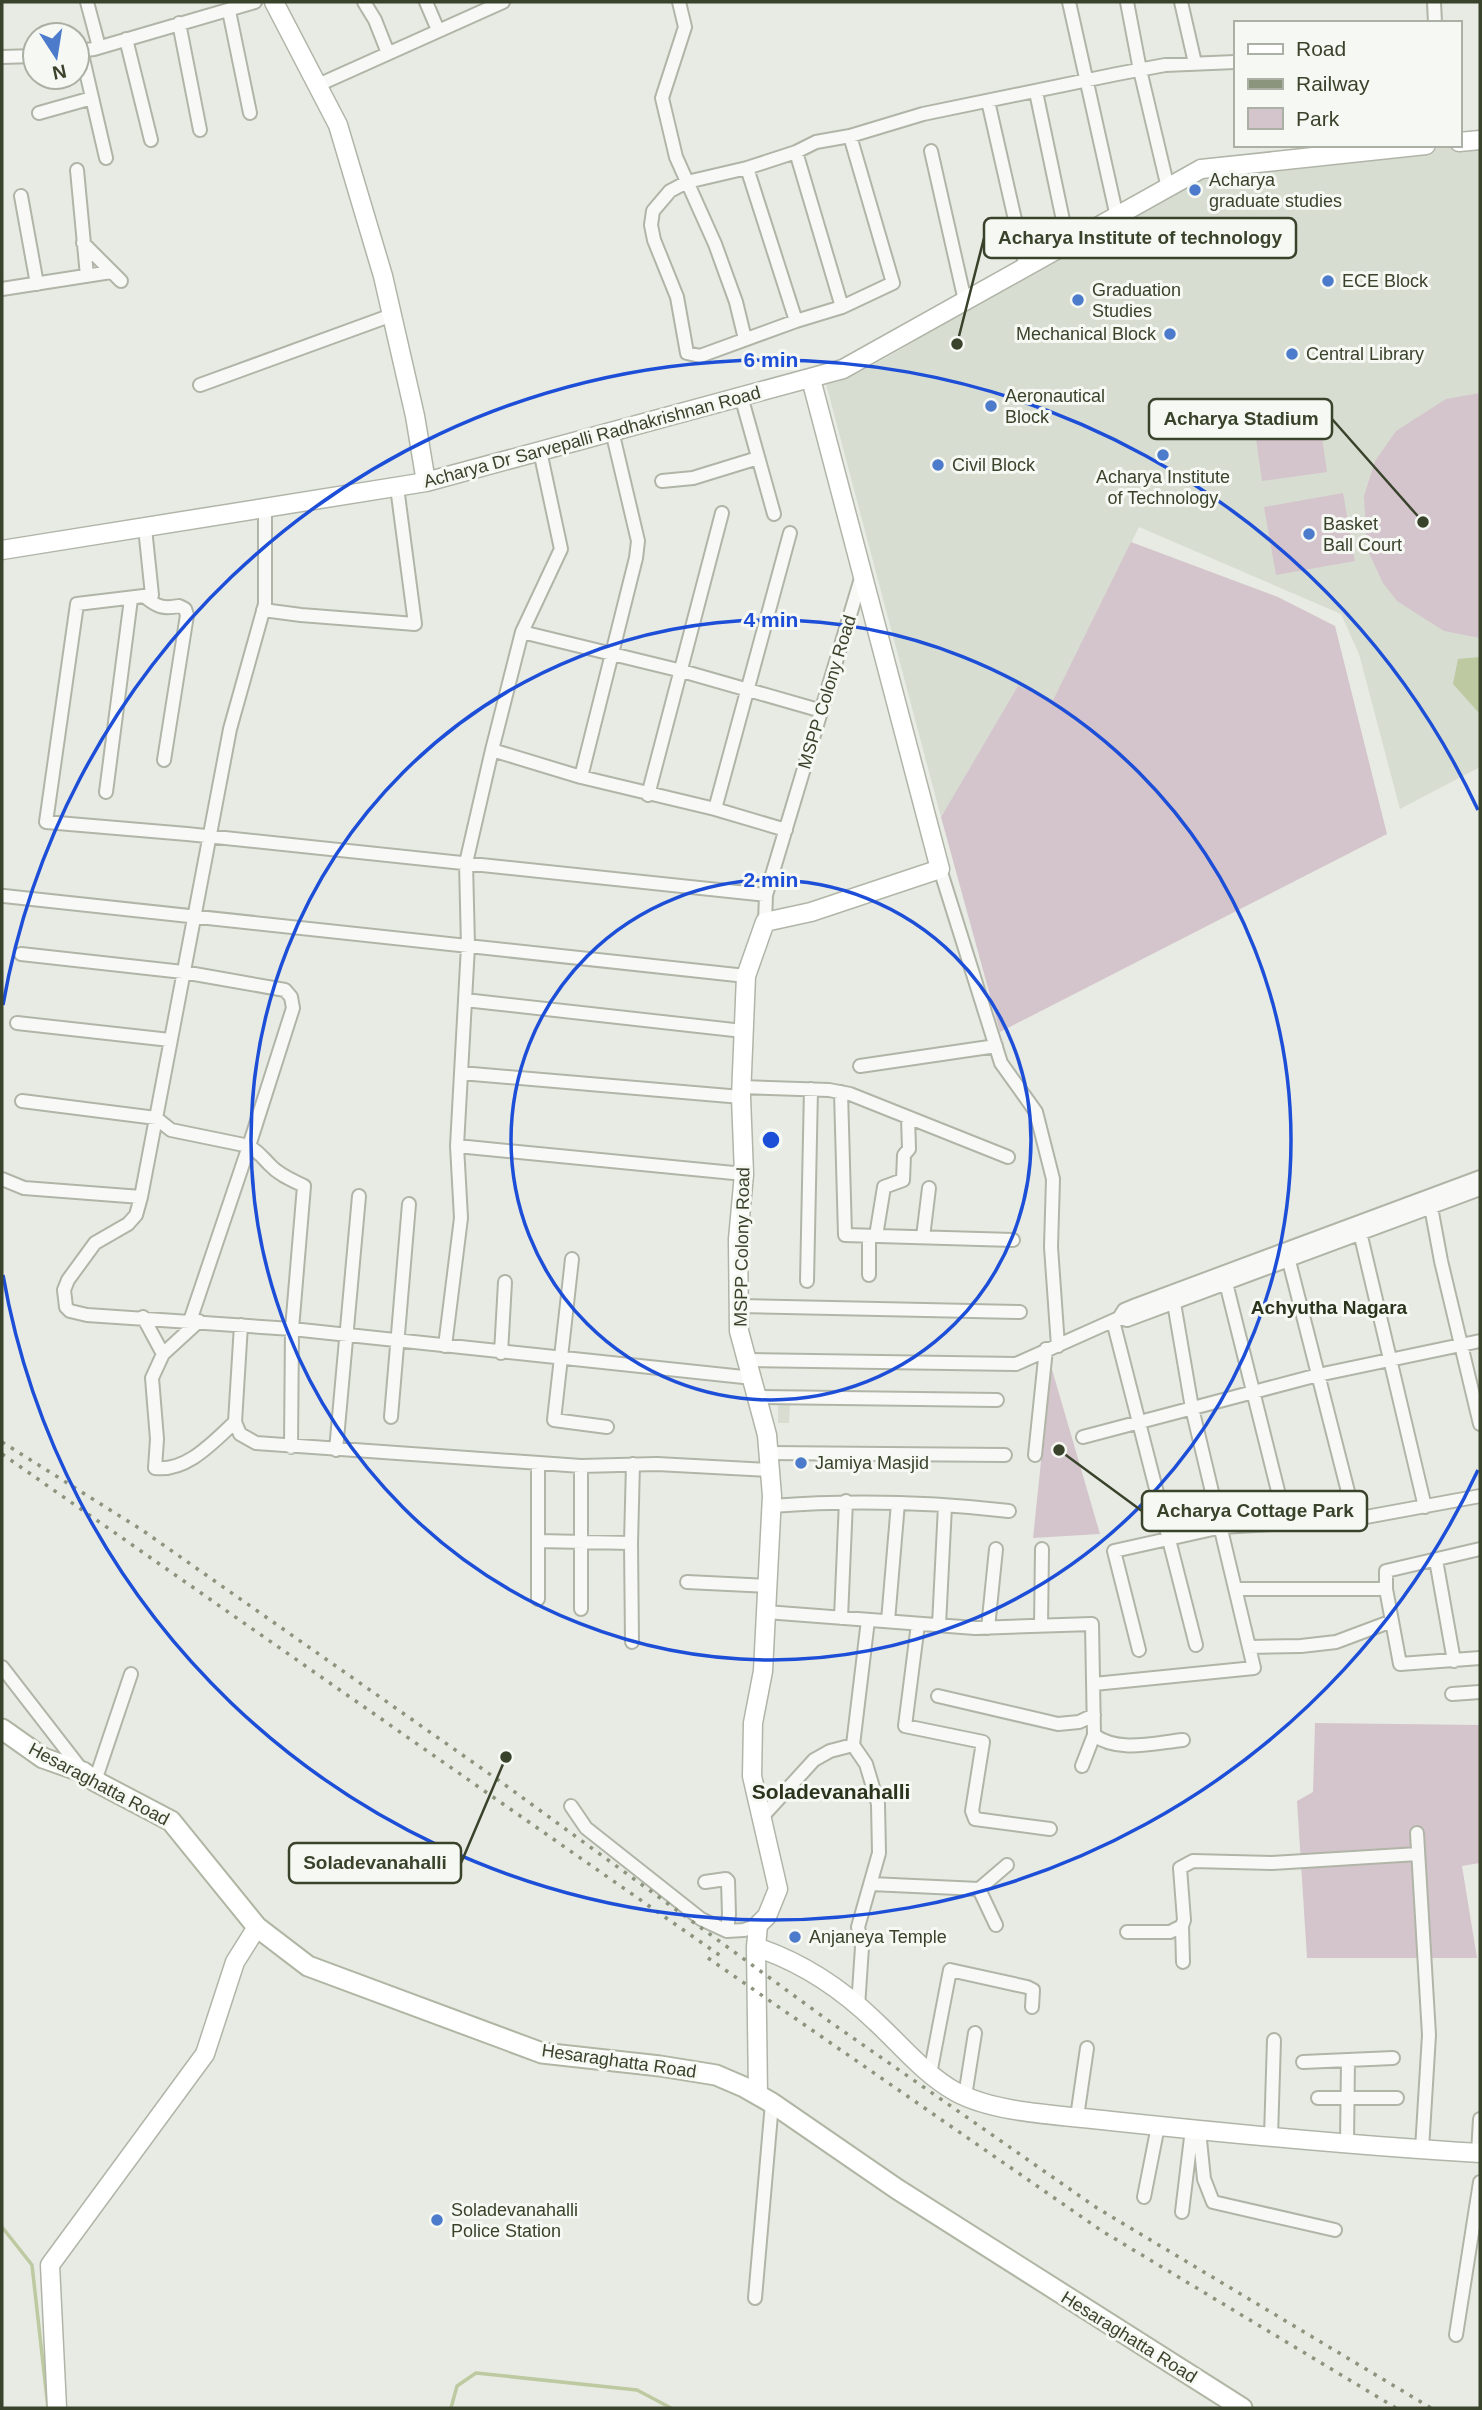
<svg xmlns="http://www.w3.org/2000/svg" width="1482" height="2410" font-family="Helvetica,sans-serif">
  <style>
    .built { fill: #d7ddd1 }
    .green { fill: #d4c5cc }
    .water { fill: #bdc9a0 }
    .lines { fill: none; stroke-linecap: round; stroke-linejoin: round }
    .stream { stroke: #bdc9a0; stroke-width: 3.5 }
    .street-casing { stroke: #b0b5a8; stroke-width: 16 }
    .secondary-casing { stroke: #b0b5a8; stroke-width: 21 }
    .primary-casing { stroke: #afb6a3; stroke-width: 23 }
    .street { stroke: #f8f9f6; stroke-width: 12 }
    .secondary { stroke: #fff; stroke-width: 18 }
    .primary { stroke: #fff; stroke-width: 19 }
    .rail { stroke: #8b947d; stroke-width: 3.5; stroke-dasharray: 3.5 7; stroke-linecap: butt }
    .ring { fill: none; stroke: #1d4ed8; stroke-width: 3.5 }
    .poi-dot { fill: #4d7bcb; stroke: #f6f8f3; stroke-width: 2.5 }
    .labels { text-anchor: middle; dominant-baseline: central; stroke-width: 6; stroke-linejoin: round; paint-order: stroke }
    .poi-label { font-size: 18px; fill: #39432b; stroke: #f6f8f3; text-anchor: start }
    .street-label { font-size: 18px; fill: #39432b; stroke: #f6f8f3 }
    .neighbourhood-label { font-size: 19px; font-weight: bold; fill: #2a341d; stroke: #f6f8f3 }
    .quarter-label { font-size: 21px; font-weight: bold; fill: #2a341d; stroke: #f6f8f3 }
    .centre { fill: #1d4ed8; stroke: #f6f8f3; stroke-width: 3.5 }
    .ring-label { font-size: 21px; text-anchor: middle; font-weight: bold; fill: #1d4ed8; stroke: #f6f8f3; stroke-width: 6; stroke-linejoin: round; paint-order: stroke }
    .leader { fill: none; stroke: #39432b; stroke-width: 2.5 }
    .callout-dot { fill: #39432b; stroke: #f6f8f3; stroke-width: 2.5 }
    .callout { fill: #f6f8f3; stroke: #39432b; stroke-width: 2.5 }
    .callout-label { font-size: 19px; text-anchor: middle; font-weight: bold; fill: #39432b }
  </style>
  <rect width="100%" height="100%" fill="#e8ebe3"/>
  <path class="built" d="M1480 144V767L1400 809 1359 654 1341 614 1139 527 1053 700 1018 687 941 817 826 384 852 376 886 358 1204 171Z
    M778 1403 790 1404 789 1423H778Z"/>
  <path class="green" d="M1480 393V638L1444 631 1397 601 1383 583 1367 549 1364 496 1375 461 1396 431 1446 399Z
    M1318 409 1327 472 1262 481 1253 418Z
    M1343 493 1355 561 1276 575 1264 507Z
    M1131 542 1278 597 1335 626 1387 834 1000 1032 941 817 1018 686 1053 700Z
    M1051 1366 1100 1534 1033 1538Z
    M1315 1723 1480 1725V1863L1462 1866 1477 1958H1307L1297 1801 1313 1792Z"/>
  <path class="water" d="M1480 657V714L1453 684 1458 659Z"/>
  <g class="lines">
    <path class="stream" d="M2 2227 32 2265 48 2408
      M451 2408 457 2386 476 2373 637 2390 671 2408"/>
    <g class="street-casing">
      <path id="street" d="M87 2 99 47
        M364 2 375 20 388 53
        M426 2 438 30
        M679 2 685 27 662 98 676 157 715 244 736 302 745 339
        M1069 2 1117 217
        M1127 2 1140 70 1168 188
        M1181 2 1195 63
        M1434 2 1435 23
        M229 11 250 113
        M179 23 200 130
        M126 39 151 140
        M81 50 106 158
        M77 51 94 49 255 2
        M2 57 35 56
        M318 85 503 2
        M1036 92 1068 244
        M988 101 1026 268
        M39 113 92 98
        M931 151 965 301
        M796 152 842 307 893 283 850 136 923 114 1117 74 1165 65 1235 62
        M747 168 796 321
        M77 170 87 276
        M21 196 37 284
        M83 243 121 281
        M2 289 111 272
        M842 307 796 321 700 356 687 353 677 297 654 240 651 225 653 211 670 191 687 182 747 168 796 152 816 142 850 136
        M200 385 392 315
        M741 396 774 514
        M662 481 693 478 758 458
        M145 528 152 595 77 604 46 822 187 834 766 895
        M144 596C157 607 163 609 179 606L185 609 187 615 164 760
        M263 610 301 615 415 624 397 487
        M522 632 682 671 822 711
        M492 750 581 777 715 809 786 830
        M581 777 636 558 638 541 612 431
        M106 792 131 599
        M648 795 722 513
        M715 809 790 533
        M940 869 1001 1063 1036 1112 1053 1179 1051 1247 1058 1346
        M4 896 746 976
        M765 922 766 895 862 575
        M21 954 183 972 285 990 291 997 293 1008 249 1146C260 1153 262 1157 270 1165 279 1175 292 1180 304 1186L292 1329 291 1447
        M465 1000 743 1031
        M17 1023 170 1040
        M860 1066 996 1046
        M461 1073 741 1097
        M741 1087 829 1090 850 1094 1008 1157
        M841 1092 845 1235 1013 1240
        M22 1101 156 1118 171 1130 249 1146 190 1321
        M457 1146 744 1174
        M2 1179 24 1188 141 1197 230 729 265 604V508
        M141 1197 136 1215 128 1224 95 1243 68 1280 64 1290 66 1307 70 1311 87 1315 292 1329 753 1378
        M1431 1207 1441 1261 1480 1424
        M1359 1228 1425 1507
        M876 1236 884 1187 903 1180 904 1155 909 1149 908 1117
        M923 1237 929 1188
        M572 1259 554 1420 607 1427
        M1289 1261 1355 1519
        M869 1275V1236
        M1225 1279 1286 1523
        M807 1281 811 1089
        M1174 1303 1192 1408 1249 1647
        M738 1306 1020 1312
        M143 1317 163 1354 152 1378 157 1439 155 1468C187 1472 213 1442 235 1422
        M1119 1318 1127 1320 1480 1189
        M1113 1321 1196 1645
        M241 1325 235 1422 240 1434 256 1443 581 1466 657 1464 770 1470
        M445 1346 461 1218 457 1146 468 946 466 863 492 750 522 632 561 549 540 451
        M501 1353 505 1282
        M163 1354 199 1321
        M748 1360 1016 1364 1119 1318 1124 1310 1136 1305 1480 1177
        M756 1397 997 1400
        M391 1417 409 1204
        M1083 1437 1318 1375 1480 1341
        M336 1450 359 1196
        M768 1453 1005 1455
        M1035 1455 1046 1349
        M538 1463V1599
        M772 1506C851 1500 930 1502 1009 1511
        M538 1541 631 1543
        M1436 1560 1454 1661
        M687 1582 767 1586
        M1235 1589H1386V1571L1480 1549
        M1386 1589 1400 1664 1480 1658
        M581 1609V1466
        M766 1612 975 1628 1092 1624 1094 1735 1082 1766
        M841 1618 846 1501
        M888 1621 898 1503
        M918 1624 905 1726 983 1742 972 1811 975 1819 1050 1829
        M939 1625 945 1506
        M1041 1626 1042 1549
        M988 1628 996 1549
        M632 1642 631 1543 633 1464
        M1139 1650 1114 1551 1222 1527 1355 1519 1480 1496
        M2 1667 81 1769
        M1094 1684 1254 1668 1249 1647 1301 1646 1336 1642 1392 1621
        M1452 1694 1480 1692
        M938 1696 1058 1724 1079 1722 1094 1715
        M1094 1735C1118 1753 1154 1743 1183 1740
        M95 1781 131 1674
        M571 1806 586 1828 701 1919 727 1931 744 1930 758 1925
        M762 1817 814 1760 830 1751 853 1745
        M1417 1833 1429 2035 1422 2149
        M705 1882 726 1879 728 1881 729 1914 727 1931
        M871 1884 979 1889 996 1925
        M979 1889 1007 1865
        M1182 1926 1183 1962
        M1127 1932H1170L1182 1926 1184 1920 1180 1868 1193 1861 1272 1863 1418 1854
        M858 2007 862 1947 858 1927 879 1853 878 1804 866 1764 853 1745 868 1620
        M1303 2062 1393 2058
        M930 2074 950 1970 1027 1987 1033 1990 1032 2007
        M965 2096 975 2033
        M1318 2098H1397
        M1077 2117 1087 2048
        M1199 2130 1204 2179 1213 2202 1335 2230
        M1271 2136 1274 2040
        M1347 2143 1348 2060
        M1478 2153 1480 2119
        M1144 2197 1158 2126
        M1182 2212 1192 2129
        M755 2298 772 2103
        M1456 2335 1480 2182"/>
    </g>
    <g class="secondary-casing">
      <path id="secondary" d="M274 2 338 125 383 276 415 416 426 482
        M1459 142 1480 140
        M2 550 426 482 843 369 1201 169 1426 145
        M756 1947C801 1962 842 1989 876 2022 901 2045 925 2075 956 2092 997 2114 1063 2115 1111 2121 1234 2134 1357 2146 1480 2153
        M758 2094 756 1947 758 1925 767 1916 778 1889 752 1776 753 1723 763 1671 772 1496 767 1435 739 1331 738 1239 744 1174 741 1097 746 976 765 922 811 912 940 869 811 379
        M57 2408 50 2265 205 2054 235 1962 257 1927"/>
    </g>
    <g class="primary-casing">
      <path id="primary" d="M2 1729 43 1758 83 1772 95 1781 171 1821 257 1927 308 1966 542 2053 660 2066 716 2075 744 2087 772 2103 897 2189 1242 2408"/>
    </g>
    <use href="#street" class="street"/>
    <use href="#secondary" class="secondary"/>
    <use href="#primary" class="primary"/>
    <path class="rail" d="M2 1442 142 1530 501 1782 833 2024 1097 2208 1431 2408
      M2 1454 725 1959
      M708 1958 1102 2231 1396 2408"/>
  </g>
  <g class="ring">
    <circle cx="771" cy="1140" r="260"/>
    <circle cx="771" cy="1140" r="520"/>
    <path d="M1478 1470A780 780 0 0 1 3 1275M3 1005A780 780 0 0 1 1478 810"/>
  </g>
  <g class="poi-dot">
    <circle cx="1195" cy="190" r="7"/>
    <circle cx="1328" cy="281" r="7"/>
    <circle cx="1078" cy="300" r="7"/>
    <circle cx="1170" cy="334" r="7"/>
    <circle cx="1292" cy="354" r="7"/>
    <circle cx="991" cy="406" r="7"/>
    <circle cx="1163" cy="455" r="7"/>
    <circle cx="938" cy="465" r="7"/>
    <circle cx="1309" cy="534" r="7"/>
    <circle cx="801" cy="1463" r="7"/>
    <circle cx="795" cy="1937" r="7"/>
    <circle cx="437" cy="2220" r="7"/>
  </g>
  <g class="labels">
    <g class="poi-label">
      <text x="1209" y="180">Acharya<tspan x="1209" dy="21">graduate studies</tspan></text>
      <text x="1342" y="281">ECE Block</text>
      <text x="1092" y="290">Graduation<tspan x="1092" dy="21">Studies</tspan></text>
      <text x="1156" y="334" text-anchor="end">Mechanical Block</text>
      <text x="1306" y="354">Central Library</text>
      <text x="1005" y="396">Aeronautical<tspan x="1005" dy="21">Block</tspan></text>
      <text x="952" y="465">Civil Block</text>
      <text x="1163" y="477" text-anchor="middle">Acharya Institute<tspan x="1163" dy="21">of Technology</tspan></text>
      <text x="1323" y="524">Basket<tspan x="1323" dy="21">Ball Court</tspan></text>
      <text x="815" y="1463">Jamiya Masjid</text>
      <text x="809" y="1937">Anjaneya Temple</text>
      <text x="451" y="2210">Soladevanahalli<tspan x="451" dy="21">Police Station</tspan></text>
    </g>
    <g class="street-label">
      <text transform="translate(592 437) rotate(-15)">Acharya Dr Sarvepalli Radhakrishnan Road</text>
      <text transform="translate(827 692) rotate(-73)">MSPP Colony Road</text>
      <text transform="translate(742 1247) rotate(-89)">MSPP Colony Road</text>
      <text transform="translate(99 1784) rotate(28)">Hesaraghatta Road</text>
      <text transform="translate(619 2061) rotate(8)">Hesaraghatta Road</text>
      <text transform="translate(1129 2337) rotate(32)">Hesaraghatta Road</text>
    </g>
    <g class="neighbourhood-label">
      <text x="1329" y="1307">Achyutha Nagara</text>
    </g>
    <g class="quarter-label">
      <text x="831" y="1791">Soladevanahalli</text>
    </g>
  </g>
  <circle cx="771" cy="1140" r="10" class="centre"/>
  <g class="ring-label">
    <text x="771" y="367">6 min</text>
    <text x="771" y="627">4 min</text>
    <text x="771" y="887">2 min</text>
  </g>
  <path class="leader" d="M957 344L984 238M1423 522L1332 419M1059 1450L1142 1511M506 1757L461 1863"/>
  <g class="callout-dot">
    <circle cx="957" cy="344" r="7"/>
    <circle cx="1423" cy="522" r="7"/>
    <circle cx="1059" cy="1450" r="7"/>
    <circle cx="506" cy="1757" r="7"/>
  </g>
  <g class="callout">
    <rect x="984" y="218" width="312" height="40" rx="7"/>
    <rect x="1149" y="399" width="183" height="40" rx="7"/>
    <rect x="1142" y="1491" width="225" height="40" rx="7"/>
    <rect x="289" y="1843" width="172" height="40" rx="7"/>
  </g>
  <g class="callout-label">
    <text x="1140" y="244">Acharya Institute of technology</text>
    <text x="1241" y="425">Acharya Stadium</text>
    <text x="1255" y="1517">Acharya Cottage Park</text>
    <text x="375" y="1869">Soladevanahalli</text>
  </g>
  <rect width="1482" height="2410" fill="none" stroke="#39432b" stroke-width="7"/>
  <rect x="1234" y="21" width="228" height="126" fill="#f6f8f3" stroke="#aab0a3" stroke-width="2"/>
  <rect x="1248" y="44" width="35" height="10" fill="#ffffff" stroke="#aab0a3" stroke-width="2"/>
  <text x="1296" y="56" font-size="21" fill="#39432b">Road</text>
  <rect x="1248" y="79" width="35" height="10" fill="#8b947d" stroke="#aab0a3" stroke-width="2"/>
  <text x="1296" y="91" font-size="21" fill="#39432b">Railway</text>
  <rect x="1248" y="108" width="35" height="21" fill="#d4c5cc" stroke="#aab0a3" stroke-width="2"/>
  <text x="1296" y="126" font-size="21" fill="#39432b">Park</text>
  <g transform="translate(56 56) rotate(168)"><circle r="33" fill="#f6f8f3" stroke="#aab0a3" stroke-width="2"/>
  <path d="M0-5L12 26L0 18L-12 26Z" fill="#4d7bcb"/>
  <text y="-10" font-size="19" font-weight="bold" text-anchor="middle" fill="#39432b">N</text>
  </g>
</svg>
